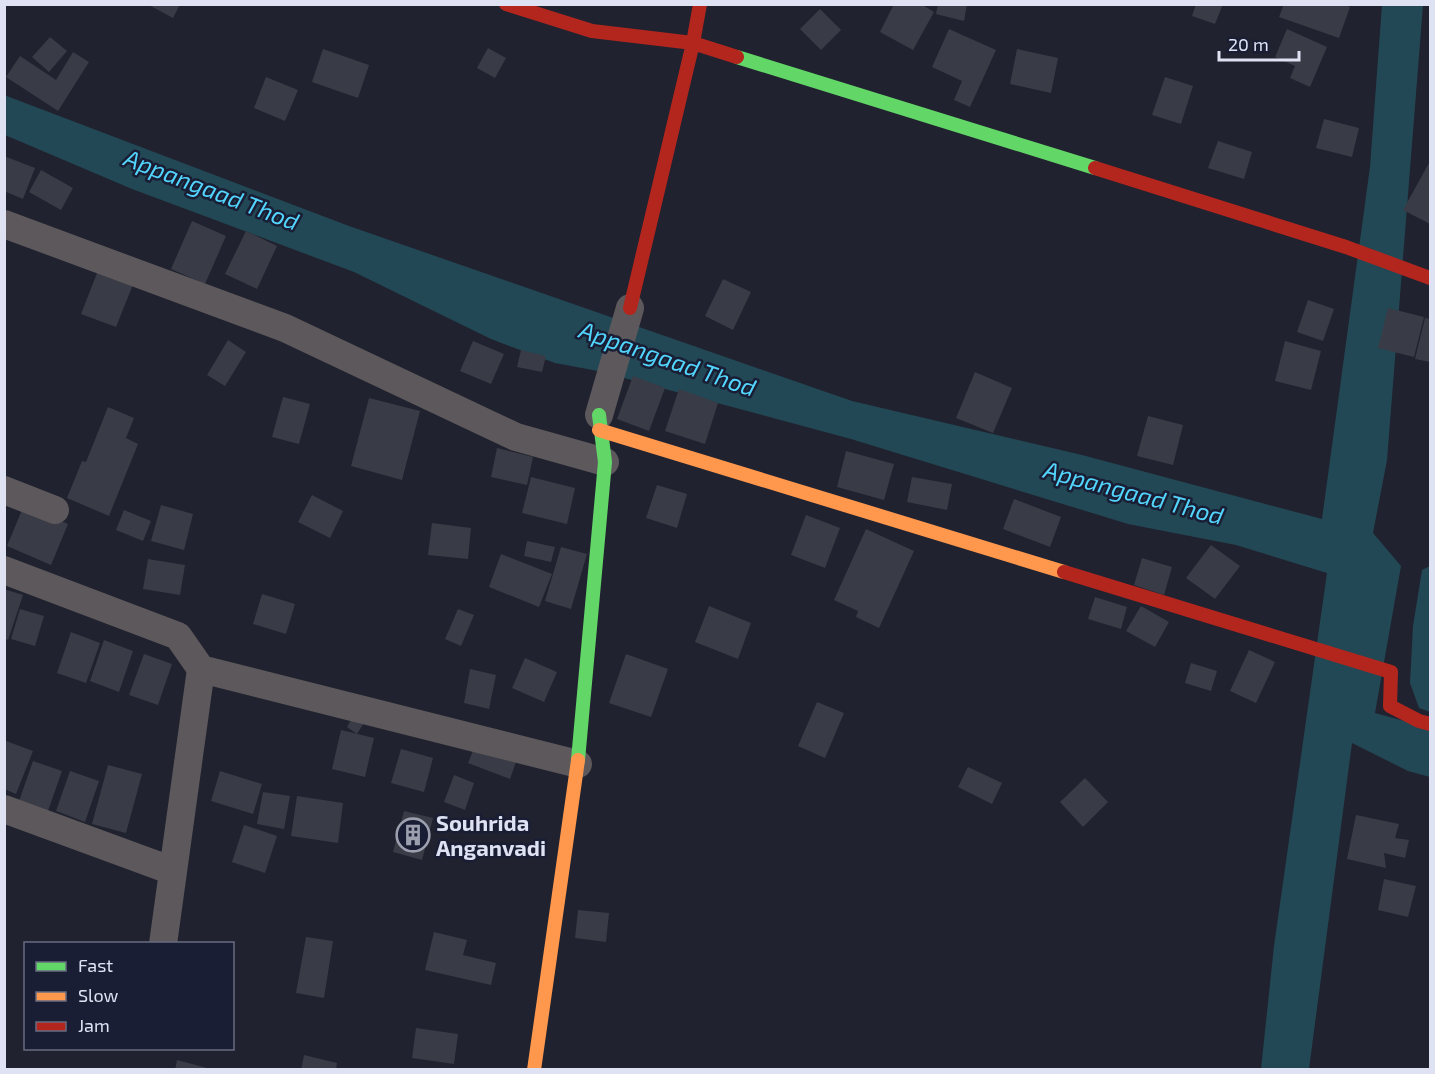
<svg xmlns="http://www.w3.org/2000/svg" width="1435" height="1074" font-family="'Exo 2',sans-serif">
  <style>
    .water { fill: #234855 }
    .building { fill: #393b46 }
    .lines { fill: none; stroke-linecap: round; stroke-linejoin: round }
    .street { stroke: #5c585b; stroke-width: 28 }
    .fast { stroke: #63d668; stroke-width: 14 }
    .slow { stroke: #ff974d; stroke-width: 14 }
    .jam { stroke: #b3261e; stroke-width: 14 }
    .labels { text-anchor: middle; dominant-baseline: central; stroke-width: 5; stroke-linejoin: round; paint-order: stroke }
    .poi-label { font-size: 22px; font-weight: bold; fill: #dee2f2; stroke: #1a1e35; text-anchor: start }
    .water-label { font-size: 24px; font-style: italic; fill: #52d6fd; stroke: #1a1e35 }
  </style>
  <rect width="100%" height="100%" fill="#20222f"/>
  <path class="water" d="M1382 5H1423L1387 460 1373 533 1401 566 1375 713 1430 728V777L1408 771 1352 743 1309 1069H1261L1274 946 1327 573 1236 545 1128 524 851 439 598 371 555 363 491 339 354 272 132 189 5 135 4 95 349 226 852 401 1082 455 1322 519 1370 167Z
    M1430 566V712L1419 708 1410 683 1413 626 1422 570Z"/>
  <path class="building" d="M147 4H180L173 18Z
    M894 4H921L934 12 913 50 880 32Z
    M938 4H967L964 21 936 14Z
    M1196 4H1223L1215 24 1192 16Z
    M1284 4H1343L1350 7 1339 38 1279 17Z
    M820 9 841 30 821 50 800 29Z
    M949 29 996 50 970 107 954 100 962 81 932 67Z
    M1287 29 1327 47 1310 87 1290 78 1295 66 1275 57Z
    M50 37 67 51 49 72 32 57Z
    M488 48 506 58 495 78 477 68Z
    M323 49 369 65 358 98 312 82Z
    M1017 49 1058 58 1051 93 1010 84Z
    M73 52 89 62 58 111 6 77 20 56 56 80Z
    M266 77 298 90 285 121 254 108Z
    M1165 77 1193 86 1181 124 1152 115Z
    M1324 119 1359 128 1352 157 1316 148Z
    M1218 141 1252 152 1244 179 1208 168Z
    M4 156 35 168 23 199 4 191Z
    M1429 163H1430V224L1403 210Z
    M41 170 73 188 61 210 29 192Z
    M192 221 226 236 205 284 171 269Z
    M246 231 277 246 257 289 225 274Z
    M99 268 134 282 116 327 81 314Z
    M723 279 751 292 733 330 705 316Z
    M1308 300 1334 309 1323 341 1297 332Z
    M1388 308 1424 317 1414 357 1378 348Z
    M1425 318 1430 319V362L1415 359Z
    M228 340 246 352 225 386 207 375Z
    M473 341 504 354 491 384 460 371Z
    M1285 341 1321 351 1311 390 1275 381Z
    M521 350 546 356 542 372 517 367Z
    M975 372 1012 388 993 433 956 418Z
    M633 376 665 388 649 431 617 419Z
    M679 389 718 403 705 444 665 431Z
    M283 397 310 404 299 444 272 437Z
    M369 398 420 411 402 480 351 466Z
    M108 407 134 418 126 438 138 444 109 516 67 498 82 461 86 462Z
    M1148 416 1183 425 1173 465 1137 456Z
    M497 448 533 457 527 485 491 477Z
    M846 451 894 464 884 500 837 487Z
    M531 477 575 488 567 524 522 513Z
    M912 477 952 484 947 510 907 502Z
    M657 485 687 494 677 528 646 518Z
    M312 495 343 511 330 538 298 522Z
    M1014 499 1061 517 1050 547 1003 529Z
    M24 505 68 524 51 565 7 546Z
    M161 505 193 514 184 550 151 541Z
    M124 510 151 521 143 541 116 530Z
    M806 515 840 528 825 568 791 555Z
    M432 523 471 528 468 559 428 555Z
    M866 529 914 551 879 628 856 617 858 611 834 600Z
    M527 541 555 547 551 562 524 556Z
    M1211 545 1240 566 1215 599 1186 578Z
    M561 547 587 554 571 609 545 601Z
    M501 554 552 574 539 607 489 587Z
    M1142 558 1172 567 1164 595 1134 585Z
    M148 559 185 565 180 595 143 589Z
    M4 589 23 595 8 640 4 638Z
    M262 594 295 604 286 634 253 624Z
    M1095 597 1127 607 1121 629 1088 619Z
    M709 606 751 623 738 659 695 642Z
    M1141 606 1169 622 1155 647 1126 631Z
    M20 609 44 616 35 646 11 639Z
    M458 609 474 615 461 646 445 639Z
    M71 632 100 643 86 683 57 673Z
    M104 640 133 651 119 692 90 681Z
    M1249 650 1275 662 1256 703 1230 691Z
    M144 654 172 664 158 705 129 695Z
    M626 654 668 669 651 717 609 703Z
    M525 658 557 672 544 702 512 688Z
    M1191 663 1217 671 1211 691 1185 683Z
    M470 669 496 675 489 709 464 703Z
    M817 702 844 713 825 758 798 746Z
    M356 711 367 718 357 734 347 727Z
    M341 730 374 738 365 777 332 769Z
    M6 741 33 751 16 794 4 789Z
    M476 743 517 759 510 779 468 763Z
    M401 749 433 758 424 792 391 783Z
    M33 761 62 771 48 811 19 801Z
    M108 765 142 774 126 833 92 824Z
    M968 767 1002 783 992 804 958 787Z
    M70 771 99 781 85 822 56 811Z
    M220 771 262 784 253 814 211 801Z
    M454 775 474 783 465 810 444 802Z
    M1085 778 1108 802 1083 827 1060 802Z
    M263 792 290 796 284 829 257 824Z
    M297 796 343 803 338 843 291 836Z
    M404 811 433 818 422 860 393 852Z
    M1356 815 1399 824 1395 838 1409 840 1405 858 1384 853 1386 868 1347 859Z
    M244 825 277 836 265 873 232 862Z
    M1384 879 1416 886 1408 917 1378 910Z
    M578 910 609 913 606 942 575 938Z
    M434 932 467 940 463 955 496 963 491 985 425 970Z
    M306 937 333 941 324 998 296 993Z
    M416 1028 458 1034 454 1064 412 1058Z
    M304 1055 337 1063 336 1070H301Z
    M177 1060 211 1069V1070H175Z"/>
  <g class="lines">
    <path class="street" d="M4 224 285 328 516 437 605 462
      M599 415 630 308
      M4 490 55 510
      M4 570 178 636 201 669
      M4 809 173 871
      M163 944 201 669 578 764"/>
    <path class="fast" d="M737 57 1095 168
      M578 760 605 462 599 415"/>
    <path class="slow" d="M599 430 1064 572
      M534 1070 578 760"/>
    <path class="jam" d="M506 4 592 31 693 43 737 57
      M1095 168 1346 247 1430 278
      M630 308 693 43 700 4
      M1064 572 1391 672 1390 706 1419 721 1430 724"/>
  </g>
  <defs>
    <g id="building-ring" transform="scale(1.725)"><circle r="9.5" fill="#1a1e35" stroke="#9c9fae" stroke-width="1.5"/><path d="M-4-6H4V6H1V3H-1V6H-4ZM-2.5-4.3h1.7v1.8h-1.7ZM.8-4.3h1.7v1.8H.8ZM-2.5-1h1.7V.8h-1.7ZM.8-1h1.7V.8H.8Z" fill="#9c9fae"/></g>
  </defs>
  <g fill-rule="evenodd">
    <use href="#building-ring" x="413" y="835"/>
  </g>
  <g class="labels">
    <g class="poi-label">
      <text x="436" y="822">Souhrida<tspan x="436" dy="25">Anganvadi</tspan></text>
    </g>
    <g class="water-label">
      <text transform="translate(212 189) rotate(21)">Appangaad Thod</text>
      <text transform="translate(668 358) rotate(19)">Appangaad Thod</text>
      <text transform="translate(1134 492) rotate(15)">Appangaad Thod</text>
    </g>
  </g>
  <rect width="1435" height="1074" fill="none" stroke="#dee2f2" stroke-width="12"/>
  <rect x="24" y="942" width="210" height="108" fill="#1a1e35" stroke="#686c81" stroke-width="1.5"/>
  <rect x="36" y="962" width="30" height="9" fill="#63d668" stroke="#686c81" stroke-width="1.5"/>
  <text x="78" y="972" font-size="18" fill="#dee2f2">Fast</text>
  <rect x="36" y="992" width="30" height="9" fill="#ff974d" stroke="#686c81" stroke-width="1.5"/>
  <text x="78" y="1002" font-size="18" fill="#dee2f2">Slow</text>
  <rect x="36" y="1022" width="30" height="9" fill="#b3261e" stroke="#686c81" stroke-width="1.5"/>
  <text x="78" y="1032" font-size="18" fill="#dee2f2">Jam</text>
  <path d="M1219 51v9h80v-9" fill="none" stroke="#dee2f2" stroke-width="3"/>
  <text x="1228" y="51" font-size="18" fill="#dee2f2" stroke="#1a1e35" stroke-width="4.5" paint-order="stroke">20 m</text>
</svg>
